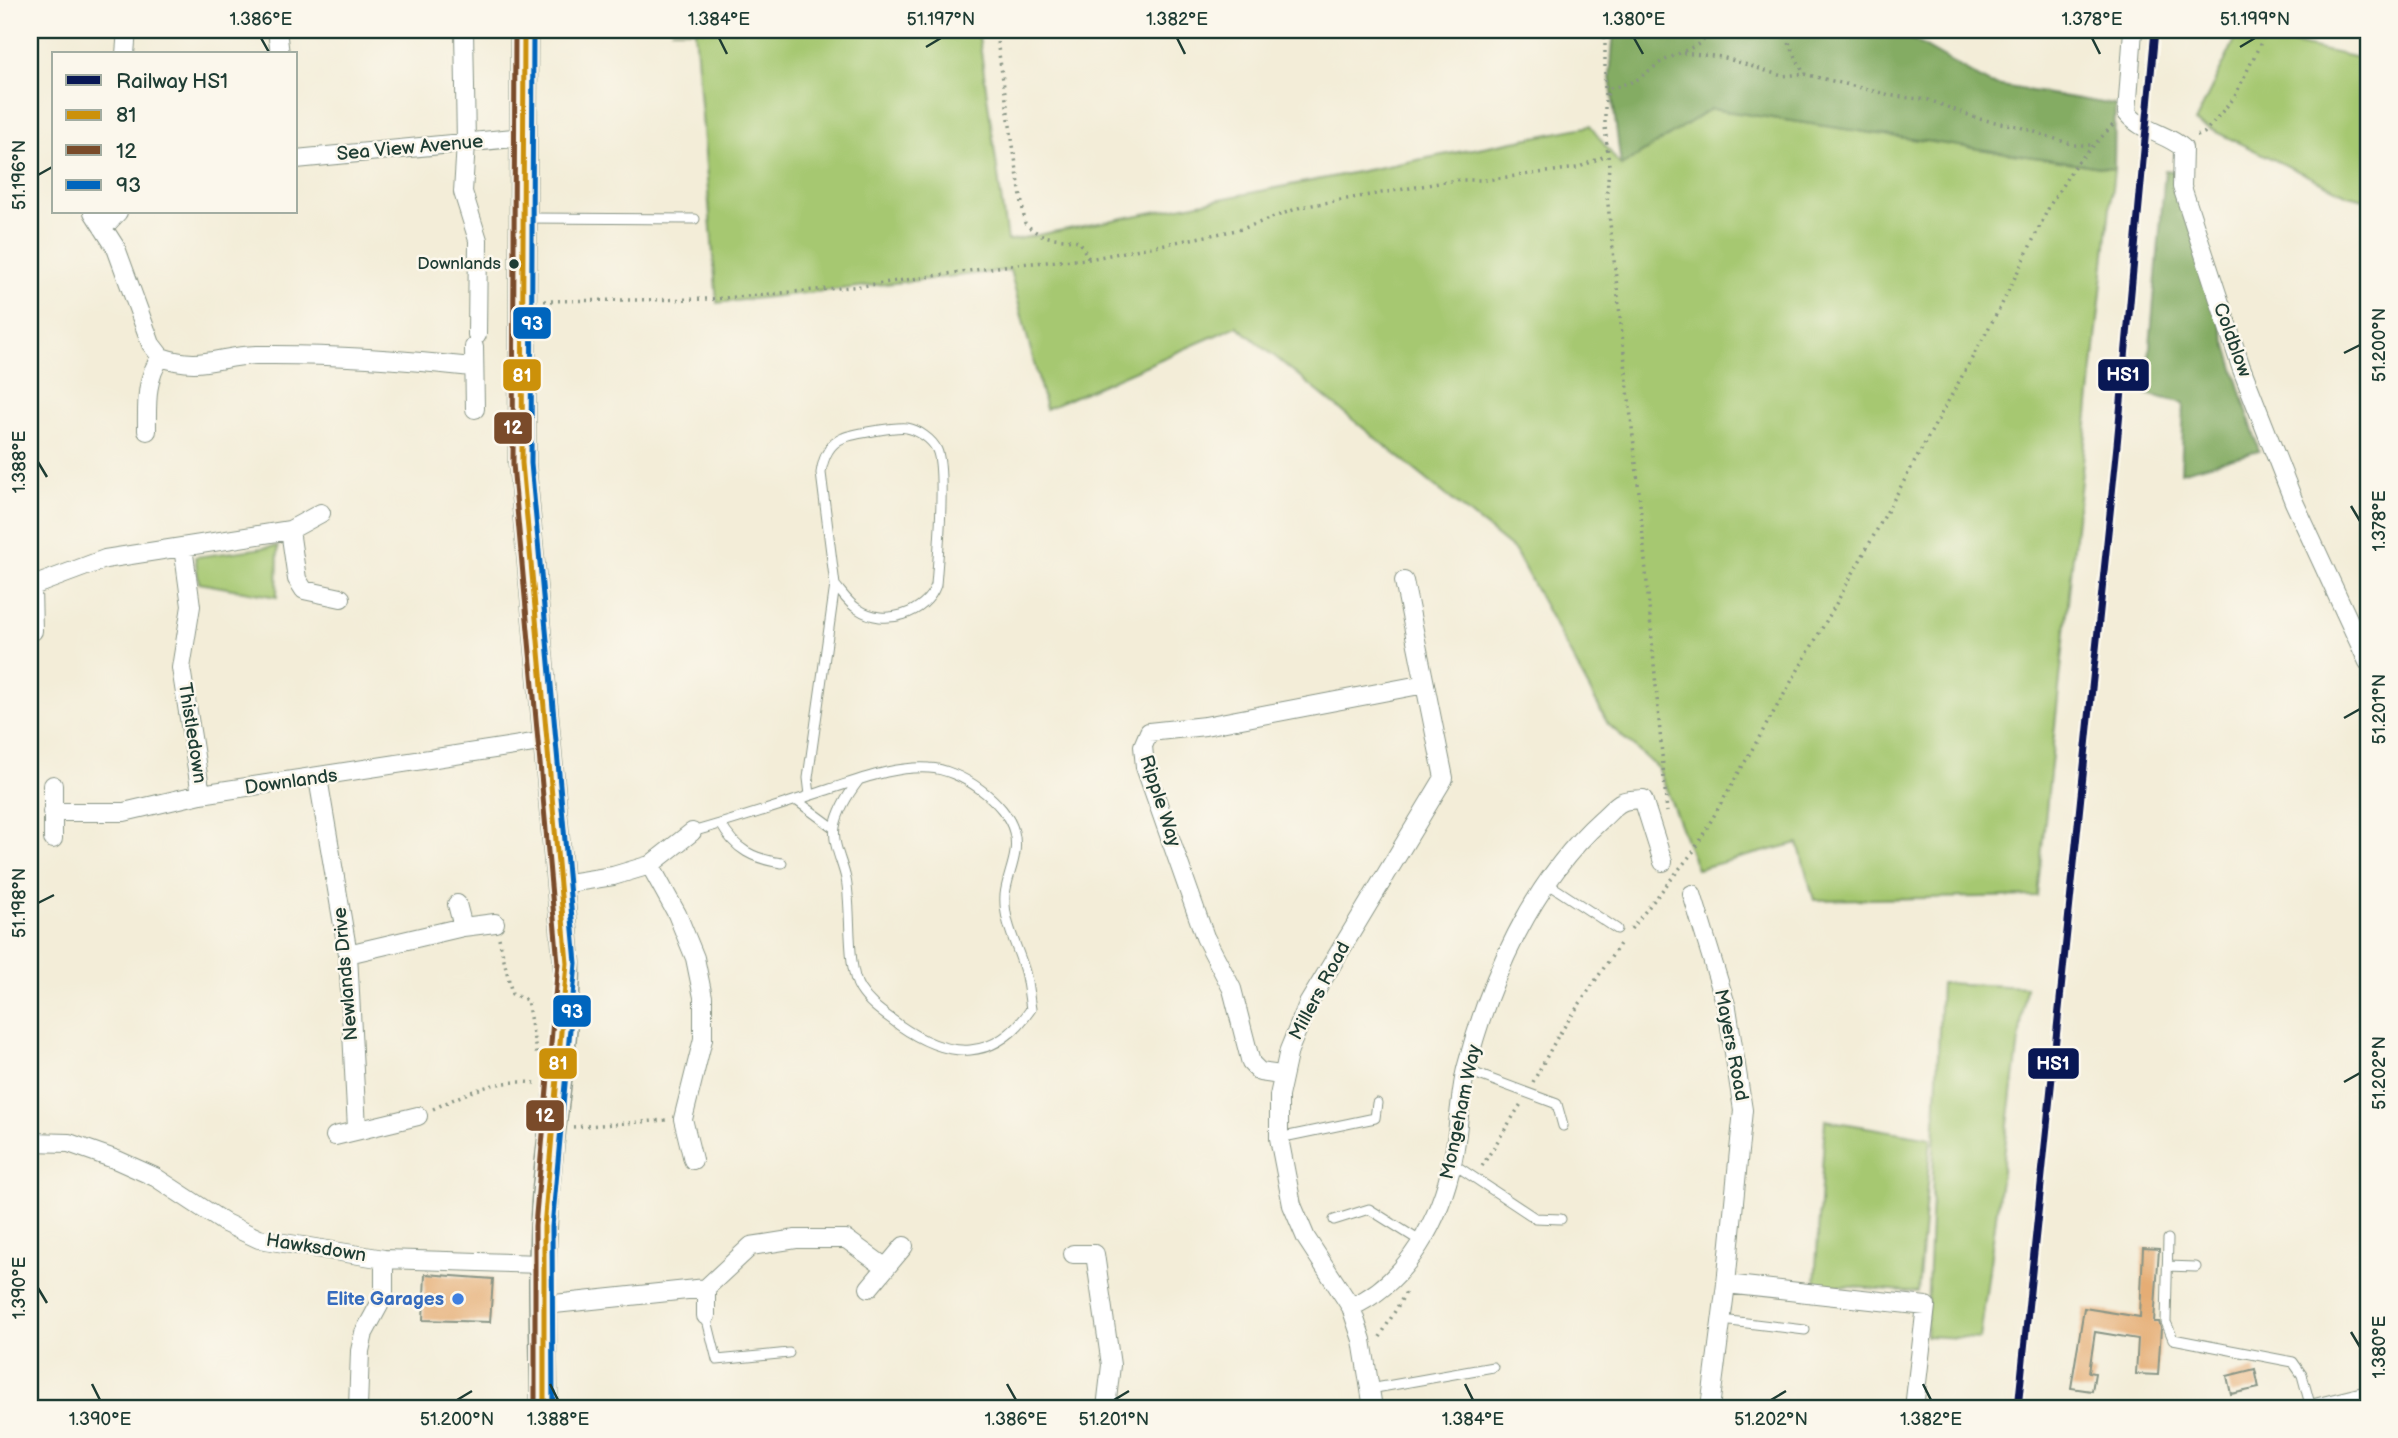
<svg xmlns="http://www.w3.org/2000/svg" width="2398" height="1438" font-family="'Balsamiq Sans',sans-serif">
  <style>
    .green { fill: #a6c871; stroke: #628252; stroke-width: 2 }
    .forest { fill: #84ac63; stroke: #52744c; stroke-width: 2 }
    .building { fill: #e5ad75 }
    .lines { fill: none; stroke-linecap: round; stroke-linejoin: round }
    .lane-casing { stroke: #899586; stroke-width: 11 }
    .street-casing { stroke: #899586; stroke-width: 20 }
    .primary-casing { stroke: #899586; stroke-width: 29 }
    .path { stroke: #899586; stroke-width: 3.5; stroke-dasharray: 2 5; stroke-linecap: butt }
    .lane { stroke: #fff; stroke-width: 9 }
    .street { stroke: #fff; stroke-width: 18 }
    .primary { stroke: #fff; stroke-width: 26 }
    .bus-1-casing { stroke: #fbf7ec; stroke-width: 10 }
    .bus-2-casing { stroke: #fbf7ec; stroke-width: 10 }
    .bus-3-casing { stroke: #fbf7ec; stroke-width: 10 }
    .bus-1 { stroke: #cc910a; stroke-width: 5 }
    .bus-2 { stroke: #7a4b2a; stroke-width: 5 }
    .bus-3 { stroke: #0065bd; stroke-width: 5 }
    .rail-1-casing { stroke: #fbf7ec; stroke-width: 12 }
    .rail-1 { stroke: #091855; stroke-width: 7 }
    .ticks { fill: none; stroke: #1f3d34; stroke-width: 2.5 }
    .bus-dot { fill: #1f3d34; stroke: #fbf7ec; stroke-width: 2.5 }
    .shop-dot { fill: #3f7fe0; stroke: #fbf7ec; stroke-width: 2.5 }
    .labels { text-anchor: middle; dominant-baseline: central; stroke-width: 5; stroke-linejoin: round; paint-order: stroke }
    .bus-label { font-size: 17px; fill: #1f3d34; stroke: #fbf7ec; text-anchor: end }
    .street-label { font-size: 19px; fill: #1f3d34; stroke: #fbf7ec }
    .shop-label { font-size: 19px; font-weight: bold; fill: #366cbe; stroke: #fbf7ec; text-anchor: end }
    .line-badge { stroke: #fbf7ec; stroke-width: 2.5 }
    .badge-label { font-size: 19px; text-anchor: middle; font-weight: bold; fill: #fff }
    .neatline { fill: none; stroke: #1f3d34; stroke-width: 2.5 }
    .ticks-label { font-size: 18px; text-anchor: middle; fill: #1f3d34 }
  </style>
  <rect width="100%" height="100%" fill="#fbf7ec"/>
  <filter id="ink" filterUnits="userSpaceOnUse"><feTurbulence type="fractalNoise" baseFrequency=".0143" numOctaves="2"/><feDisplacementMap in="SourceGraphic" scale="14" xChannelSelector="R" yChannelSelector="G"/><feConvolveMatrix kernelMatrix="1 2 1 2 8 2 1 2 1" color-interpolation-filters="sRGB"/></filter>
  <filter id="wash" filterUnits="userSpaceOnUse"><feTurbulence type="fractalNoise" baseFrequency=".00686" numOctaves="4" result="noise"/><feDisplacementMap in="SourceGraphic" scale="28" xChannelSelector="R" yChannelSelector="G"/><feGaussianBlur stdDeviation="1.57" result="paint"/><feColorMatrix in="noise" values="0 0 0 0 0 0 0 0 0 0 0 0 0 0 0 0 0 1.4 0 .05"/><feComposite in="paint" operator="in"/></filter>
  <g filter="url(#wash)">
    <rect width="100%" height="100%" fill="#f3edd8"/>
    <path class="green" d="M671 30H978L1007 241 1590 126 1621 166 1711 109 2114 169 2037 896 1814 900 1798 843 1697 869 1658 768 1608 724 1515 551 1237 326 1046 409 1010 270 717 303 695 30Z
      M2239 32 2368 60V200L2348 195 2195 122Z
      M278 546 277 597 199 583 195 557Z
      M1941 983 2026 987 1980 1339 1926 1336Z
      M1825 1120 1931 1138 1918 1292 1815 1284Z"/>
    <path class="forest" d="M1614 30H1896L1990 84 2115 105 2114 169 1711 109 1621 166 1610 77Z
      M2165 170 2174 171 2259 451 2181 472 2184 403 2146 394Z"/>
    <g id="blocks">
      <path class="building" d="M2143 1248 2159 1249 2154 1322H2159L2161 1328 2158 1375 2136 1374 2138 1339 2095 1332 2089 1372 2095 1373 2092 1391 2071 1388 2084 1308 2140 1317Z
        M425 1274 493 1279 490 1322 423 1320Z
        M2255 1369 2259 1388 2231 1394 2227 1376Z"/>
    </g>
  </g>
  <g filter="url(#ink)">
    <use href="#blocks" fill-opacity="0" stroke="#899586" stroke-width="2"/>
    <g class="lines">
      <g class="lane-casing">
        <path id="lane" d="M526 218 695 219
          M810 795 808 778 835 585 821 473C823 459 828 444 843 438 852 434 898 426 907 428 918 430 932 439 937 450 946 470 938 559 936 585 926 614 884 627 858 609 849 604 842 593 835 585
          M796 800 834 828
          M721 824C735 850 754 859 782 863
          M692 832C739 819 784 804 830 789 862 779 895 766 929 768 959 769 1007 802 1014 832 1020 855 1007 874 1005 895 1003 922 1018 947 1025 972 1028 984 1029 997 1031 1009 995 1062 949 1060 899 1025 885 1014 870 1005 860 989 846 967 852 908 846 879 843 863 832 844 835 827 838 810 849 793 859 780
          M1547 883 1617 929
          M1466 1070 1557 1104 1563 1126
          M1279 1138 1375 1118 1377 1103
          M1452 1163 1535 1218 1561 1219
          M1334 1220 1369 1209 1420 1241
          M2168 1239 2166 1322 2173 1339 2293 1362 2302 1375 2311 1408
          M2167 1266 2196 1267
          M706 1316 717 1360 789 1353
          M1722 1320 1805 1330
          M1370 1389 1493 1367"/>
      </g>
      <g class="street-casing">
        <path id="street" d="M277 30 280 54
          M464 30 466 143 463 192 478 240 477 335
          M2133 30 2127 113C2142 132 2166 133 2183 148L2182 187 2241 367 2294 502 2368 662
          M125 54 127 30
          M296 159 524 137
          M93 212 116 248 151 344 161 357C201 371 218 356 256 355 329 354 400 359 472 367
          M103 228 118 212
          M474 347 475 409
          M147 431C147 406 145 378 161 357
          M290 530 297 579 304 590 341 598
          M183 547 191 606 181 668 201 794
          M30 587 105 559 290 530 321 513
          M32 588 33 631
          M318 778 348 954 357 1129
          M52 812H124L201 794 546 741
          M53 839V785
          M650 865 677 914 695 958 703 997V1039L683 1119 693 1160
          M562 884 613 876 650 865 692 832
          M1692 894 1727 1008 1743 1110 1726 1284 1710 1408
          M457 904 463 927
          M348 954 463 927 495 923
          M1281 1075 1260 1072 1251 1063 1232 989 1205 937 1145 767 1143 746 1149 732 1205 726 1425 684
          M335 1136 418 1116
          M30 1142 69 1143 117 1160 155 1177 225 1223 259 1239 384 1259 542 1264
          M1073 1254H1095L1111 1365 1106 1408
          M1726 1284 1926 1306 1914 1408
          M706 1288V1316
          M869 1288 904 1246
          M545 1305 706 1288 751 1246 796 1239H846L886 1268
          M1351 1307C1408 1282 1441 1218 1453 1159 1459 1130 1459 1099 1466 1069 1489 980 1532 882 1602 819 1608 814 1615 805 1622 802 1628 799 1637 800 1643 799L1663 862
          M358 1408 360 1351 364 1333 384 1296V1259
          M1373 1408 1362 1340 1351 1307 1306 1238 1292 1205 1279 1138V1096L1289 1050 1308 1004 1444 778 1404 581
          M2315 1408 2368 1395"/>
      </g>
      <g class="primary-casing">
        <path id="primary" d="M524 30 522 463 567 963C566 1043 551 1121 545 1201 540 1270 544 1339 544 1408"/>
      </g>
      <path class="path" d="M990 30 997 41 1025 223C1042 241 1057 237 1079 241L1089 259
        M1605 30V126L1609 165 1607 195 1639 492 1667 812
        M1783 30 1804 74 1894 96 1929 100 1979 119 2017 126 2074 145H2093
        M1683 53 1722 57 1782 76 1804 74
        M1607 95 1611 88 1635 81 1661 62 1697 45 1717 30
        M2197 136 2204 133 2234 98 2267 30
        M544 301 712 299 862 286 1018 264 1089 259 1242 229 1301 207 1456 180H1485L1577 168 1607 155
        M1631 929 1693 852 1832 611 2002 304 2050 205 2075 165 2113 125
        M499 938 512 994 527 1000 537 1057
        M1533 1082 1558 1036 1622 941
        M433 1109C467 1093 496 1078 535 1083
        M573 1127 667 1120
        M1482 1166 1521 1104
        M1380 1337 1406 1292"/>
      <use href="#lane" class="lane"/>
      <use href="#street" class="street"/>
      <use href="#primary" class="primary"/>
      <g class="bus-1-casing">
        <path id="bus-1" d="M524 30 522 463 567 963 544 1227V1408"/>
      </g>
      <g class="bus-2-casing">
        <path id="bus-2" d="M515 30 513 464 558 963 535 1226V1408"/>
      </g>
      <g class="bus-3-casing">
        <path id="bus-3" d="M533 30 531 463 576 963 552 1227 553 1408"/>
      </g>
      <use href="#bus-1" class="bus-1"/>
      <use href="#bus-2" class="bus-2"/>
      <use href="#bus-3" class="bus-3"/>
      <g class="rail-1-casing">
        <path id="rail-1" d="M2018 1408 2117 445 2155 30"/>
      </g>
      <use href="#rail-1" class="rail-1"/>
    </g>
  </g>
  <path class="ticks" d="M261 38 270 54M719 38 727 54M1177 38 1185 54M1634 38 1643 54M2092 38 2100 54M926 47 941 38M2240 47 2255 38M38 175 54 166M2344 353 2360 345M38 462 47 477M2351 506 2360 521M2344 718 2360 709M38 903 54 895M2344 1082 2360 1073M38 1288 47 1303M2351 1332 2360 1347M92 1384 100 1400M550 1384 558 1400M1007 1384 1016 1400M1465 1384 1473 1400M1923 1384 1931 1400M457 1400 472 1391M1114 1400 1129 1391M1771 1400 1786 1391"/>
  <circle class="bus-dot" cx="514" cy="264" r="6"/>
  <circle class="shop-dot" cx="458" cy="1299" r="7"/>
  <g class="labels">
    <g class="bus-label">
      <text x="501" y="264">Downlands</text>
    </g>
    <g class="street-label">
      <text transform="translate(410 148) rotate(-5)">Sea View Avenue</text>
      <text transform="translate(2232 340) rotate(70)">Coldblow</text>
      <text transform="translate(192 733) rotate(81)">Thistledown</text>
      <text transform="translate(291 782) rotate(-8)">Downlands</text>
      <text transform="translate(1160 801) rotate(72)">Ripple Way</text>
      <text transform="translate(346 974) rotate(-95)">Newlands Drive</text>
      <text transform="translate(1320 991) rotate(-62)">Millers Road</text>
      <text transform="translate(1731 1045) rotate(79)">Mayers Road</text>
      <text transform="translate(1461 1112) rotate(-78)">Mongeham Way</text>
      <text transform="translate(316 1248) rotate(9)">Hawksdown</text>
    </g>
    <g class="shop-label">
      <text x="444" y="1299">Elite Garages</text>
    </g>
  </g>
  <g class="line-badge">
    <rect x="512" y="306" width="40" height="34" rx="7" fill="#0065bd"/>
    <rect x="2097" y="358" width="53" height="34" rx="7" fill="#091855"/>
    <rect x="502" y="358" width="40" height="34" rx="7" fill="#cc910a"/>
    <rect x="493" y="411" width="40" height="34" rx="7" fill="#7a4b2a"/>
    <rect x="552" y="994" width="40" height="34" rx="7" fill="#0065bd"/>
    <rect x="538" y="1047" width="40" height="33" rx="7" fill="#cc910a"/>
    <rect x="2027" y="1047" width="53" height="33" rx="7" fill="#091855"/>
    <rect x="525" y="1099" width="40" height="33" rx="7" fill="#7a4b2a"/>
  </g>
  <g class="badge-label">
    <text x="532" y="330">93</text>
    <text x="2123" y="381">HS1</text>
    <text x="522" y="382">81</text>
    <text x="513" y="434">12</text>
    <text x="572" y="1018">93</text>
    <text x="558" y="1070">81</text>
    <text x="2053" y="1070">HS1</text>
    <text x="545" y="1122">12</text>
  </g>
  <rect width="2398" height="1438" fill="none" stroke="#fbf7ec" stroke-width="77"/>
  <rect x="52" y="52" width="245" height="161" fill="#fbf7ec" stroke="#a3ada2" stroke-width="2"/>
  <rect x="66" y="75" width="35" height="10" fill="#091855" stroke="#a3ada2" stroke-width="2"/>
  <text x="116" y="88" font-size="21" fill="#1f3d34">Railway HS1</text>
  <rect x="66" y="110" width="35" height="10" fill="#cc910a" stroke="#a3ada2" stroke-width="2"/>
  <text x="116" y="122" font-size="21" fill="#1f3d34">81</text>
  <rect x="66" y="145" width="35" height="10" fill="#7a4b2a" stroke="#a3ada2" stroke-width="2"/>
  <text x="116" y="158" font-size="21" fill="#1f3d34">12</text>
  <rect x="66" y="180" width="35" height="10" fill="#0065bd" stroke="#a3ada2" stroke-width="2"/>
  <text x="116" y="192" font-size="21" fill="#1f3d34">93</text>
  <rect x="38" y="38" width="2322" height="1362" class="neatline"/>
  <g class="ticks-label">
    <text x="261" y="25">1.386°E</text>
    <text x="719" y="25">1.384°E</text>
    <text x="941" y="25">51.197°N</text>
    <text x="1177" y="25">1.382°E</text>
    <text x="1634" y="25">1.380°E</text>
    <text x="2092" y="25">1.378°E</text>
    <text x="2255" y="25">51.199°N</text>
    <text transform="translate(19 175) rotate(-90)" y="6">51.196°N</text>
    <text transform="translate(2379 345) rotate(-90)" y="6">51.200°N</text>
    <text transform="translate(19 462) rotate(-90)" y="6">1.388°E</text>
    <text transform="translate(2379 521) rotate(-90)" y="6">1.378°E</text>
    <text transform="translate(2379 709) rotate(-90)" y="6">51.201°N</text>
    <text transform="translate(19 903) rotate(-90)" y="6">51.198°N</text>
    <text transform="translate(2379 1073) rotate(-90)" y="6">51.202°N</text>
    <text transform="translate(19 1288) rotate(-90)" y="6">1.390°E</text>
    <text transform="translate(2379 1347) rotate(-90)" y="6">1.380°E</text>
    <text x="100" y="1425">1.390°E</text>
    <text x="457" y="1425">51.200°N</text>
    <text x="558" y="1425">1.388°E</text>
    <text x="1016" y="1425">1.386°E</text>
    <text x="1114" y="1425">51.201°N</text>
    <text x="1473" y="1425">1.384°E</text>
    <text x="1771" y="1425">51.202°N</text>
    <text x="1931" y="1425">1.382°E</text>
  </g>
</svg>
